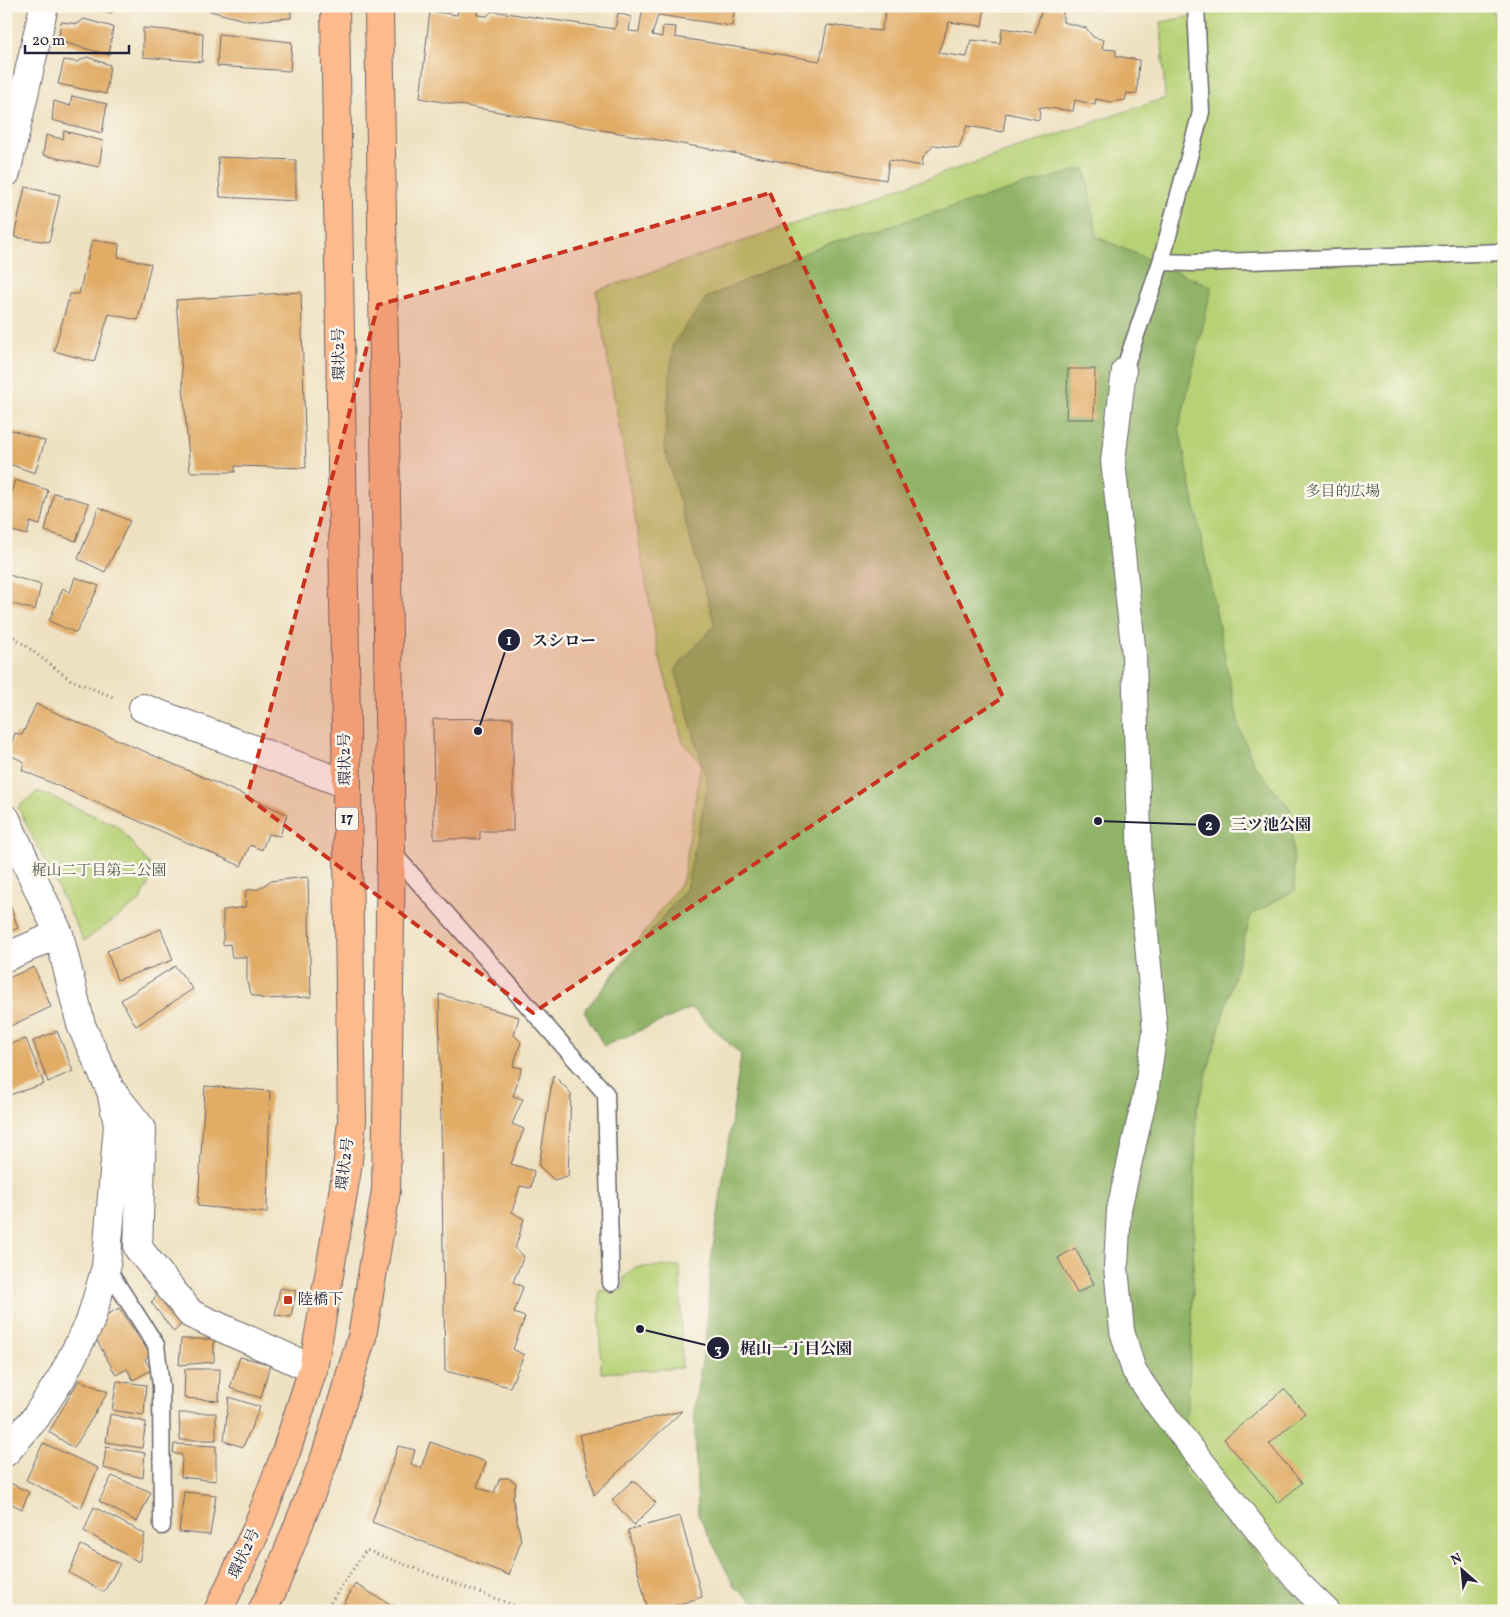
<svg xmlns="http://www.w3.org/2000/svg" width="1510" height="1617" font-family="Vollkorn,'Noto Serif JP',serif">
  <style>
    .green { fill: #b7d176; stroke: #6c7a58 }
    .forest { fill: #91b367; stroke: #5a6a51 }
    .building { fill: #e1ac66 }
    .lines { fill: none; stroke-linecap: round; stroke-linejoin: round }
    .service-casing { stroke: #69656a; stroke-width: 19 }
    .pedestrian-casing { stroke: #69656a; stroke-width: 26 }
    .minor-casing { stroke: #69656a; stroke-width: 30 }
    .primary-casing { stroke: #69656a; stroke-width: 30 }
    .path { stroke: #69656a; stroke-width: 3; stroke-dasharray: 1 4; stroke-linecap: butt }
    .service { stroke: #fff; stroke-width: 16 }
    .pedestrian { stroke: #fff; stroke-width: 24 }
    .minor { stroke: #fff; stroke-width: 28 }
    .primary { stroke: #fcba8d; stroke-width: 28 }
    .marked { fill: #c8321e; fill-opacity: 0.2; stroke: #c8321e; stroke-width: 4; stroke-dasharray: 10 6; stroke-linejoin: round }
    .poi-dot { fill: #c8321e; stroke: #fbf7ec; stroke-width: 2 }
    .labels { text-anchor: middle; dominant-baseline: central; stroke-width: 5; stroke-linejoin: round; paint-order: stroke }
    .shield { fill: #fbf7ec; stroke: #636270; stroke-width: 1 }
    .shield-label { font-size: 14px; font-weight: bold; fill: #22223b }
    .street-label { font-size: 15px; fill: #22223b; stroke: #fbf7ec }
    .park-label { font-size: 15px; fill: #4f574d; stroke: #fbf7ec }
    .poi-label { font-size: 15px; fill: #22223b; stroke: #fbf7ec; text-anchor: start }
    .leader { fill: none; stroke: #22223b; stroke-width: 2 }
    .callout-dot { fill: #22223b; stroke: #fbf7ec; stroke-width: 2 }
    .mark-label { font-size: 15px; text-anchor: middle; font-weight: bold; fill: #fff }
    .callout-label { font-size: 16px; text-anchor: middle; font-weight: bold; fill: #22223b; stroke: #fbf7ec; stroke-width: 5; stroke-linejoin: round; paint-order: stroke }
  </style>
  <rect width="100%" height="100%" fill="#fbf7ec"/>
  <filter id="ink" filterUnits="userSpaceOnUse"><feTurbulence type="fractalNoise" baseFrequency=".02" numOctaves="2"/><feDisplacementMap in="SourceGraphic" scale="10" xChannelSelector="R" yChannelSelector="G"/><feConvolveMatrix kernelMatrix="1 2 1 2 8 2 1 2 1" color-interpolation-filters="sRGB"/></filter>
  <filter id="wash" filterUnits="userSpaceOnUse"><feTurbulence type="fractalNoise" baseFrequency=".0096" numOctaves="4" result="noise"/><feDisplacementMap in="SourceGraphic" scale="20" xChannelSelector="R" yChannelSelector="G"/><feGaussianBlur stdDeviation="1.12" result="paint"/><feColorMatrix in="noise" values="0 0 0 0 0 0 0 0 0 0 0 0 0 0 0 0 0 1.4 0 .05"/><feComposite in="paint" operator="in"/></filter>
  <g filter="url(#wash)">
    <rect width="100%" height="100%" fill="#eee1c1"/>
    <path class="green" d="M1228 6H1492L1504 72V1611H764L717 1405 770 1047 716 993 599 994 683 880 701 763 683 742 658 652 596 291 1165 98 1161 22 1224 10Z
      M38 791 118 826 155 871 140 901 84 941 18 807Z
      M680 1266 682 1368 601 1373 599 1291 624 1289V1277L635 1267Z"/>
    <path class="forest" d="M1085 168 1097 237 1212 287 1179 428 1239 727 1254 765 1291 810 1295 890 1251 915 1196 1112 1192 1333 1183 1472 1309 1611H767L735 1588 698 1514 694 1409 707 1330 710 1269 741 1055 692 1008 604 1046 584 1011 686 889 708 784 675 669 715 625 664 447 673 344 706 298 823 245Z"/>
    <g id="blocks">
      <path class="building" d="M92 6H113L112 13 92 8Z
        M205 6H291V18L248 21 210 11Z
        M459 6H478L477 15 487 16 492 11 615 29 618 13 631 17 629 31 639 32 643 6H735L732 26 658 15 652 35 662 37 663 26 676 27 675 37 820 61 827 25 881 31 887 8 985 6 982 26 949 22 938 53 967 57 971 40 1000 43 1002 28 1035 33 1042 8 1063 9V22L1086 28 1093 37 1104 40 1102 49 1116 50V56L1139 60 1137 94 1127 93 1125 100 1111 102 1096 99 1095 105 1075 100 1073 111 1040 107 1039 120 1006 113 1003 132 967 126 959 148 934 145 923 157 922 166 889 160 886 180 420 98 430 11 457 15Z
        M84 19 113 27 109 55 58 41 61 22 78 24Z
        M143 28 203 33 202 62 143 57Z
        M219 34 292 42 290 71 217 66Z
        M87 57 110 65 106 94 58 84 64 60 77 62Z
        M72 96 107 104 102 133 52 120 54 101 70 106Z
        M64 131 103 141 99 167 43 155 46 135 63 139Z
        M218 157 296 160V201L220 197Z
        M25 187 60 195 49 242 14 237Z
        M92 240 119 244 118 257 151 264 138 320 109 314 94 362 54 351 70 294H79Z
        M301 292 306 468 235 466V472H190L176 300Z
        M1068 369H1095L1094 419H1066Z
        M6 428 45 441 35 473 6 463Z
        M15 480 48 490 40 525 30 522 27 535 6 529V508Z
        M54 493 89 503 76 541 45 531Z
        M99 507 130 521 105 572 78 559Z
        M6 574 41 585 35 610 6 602Z
        M75 577 99 586 76 633 49 621 63 588 70 593Z
        M36 704 287 814 280 836 268 834 262 850 250 845 241 866 22 770 24 762 8 754 15 733 22 735Z
        M513 718V831H480V839H434L433 719Z
        M308 877 311 997 264 999 252 995 247 983V957H232L230 944 223 945V910L245 907 246 890 259 889 270 881Z
        M6 893 18 928 6 933Z
        M161 929 173 960 117 980 107 951Z
        M175 966 193 989 136 1026 121 1000Z
        M34 967 51 1007 6 1028V979Z
        M439 994 519 1017 514 1035 521 1042 513 1066 522 1068 513 1096 523 1099 512 1124 524 1129 511 1164 534 1171 531 1188 520 1186 512 1212 524 1219 515 1249 524 1256 513 1282 523 1287 514 1313 525 1317 513 1349 524 1355 510 1387 445 1371Z
        M57 1031 73 1071 48 1082 33 1041Z
        M26 1039 44 1084 6 1096V1045Z
        M553 1075 571 1093 568 1176 554 1180 539 1166Z
        M205 1086 270 1091 267 1213 198 1206Z
        M1075 1248 1094 1284 1077 1293 1058 1258Z
        M280 1288 296 1291 291 1317 275 1315Z
        M160 1293 183 1322 174 1332 151 1302Z
        M119 1308 150 1354 145 1359 151 1370 133 1380 127 1369 116 1375 95 1337V1330L104 1324 101 1318Z
        M181 1339H214V1362L179 1365Z
        M240 1357 270 1364 261 1398 230 1388Z
        M185 1369H220L219 1401 184 1398Z
        M79 1380 108 1392 74 1448 49 1432Z
        M117 1381 146 1385 144 1415 112 1410Z
        M1284 1389 1305 1413 1269 1444 1302 1483 1278 1503 1224 1439Z
        M229 1397 260 1407 243 1447 224 1441Z
        M682 1411 594 1495 579 1435Z
        M179 1413H216V1440H180Z
        M110 1414 146 1422 142 1448 106 1442Z
        M430 1442 486 1462 477 1487 494 1493 500 1478H508L516 1483 513 1499 521 1541 509 1575 372 1522 398 1446 415 1450 411 1464 421 1468Z
        M43 1443 98 1468 81 1508 26 1480Z
        M174 1444 216 1446V1481L181 1477 182 1455 173 1453Z
        M106 1447 145 1453 143 1478 103 1468Z
        M112 1476 151 1492 137 1522 99 1501Z
        M633 1480 656 1503 634 1525 612 1500Z
        M6 1481 29 1492 22 1509 6 1501Z
        M184 1492 216 1495 210 1535 179 1532Z
        M94 1507 145 1534 139 1562 84 1531Z
        M680 1516 702 1597 658 1611H648L628 1530Z
        M81 1545 120 1564 104 1592 69 1573Z
        M355 1584 402 1611H340Z"/>
    </g>
  </g>
  <g filter="url(#ink)">
    <use href="#blocks" fill-opacity="0" stroke="#69656a" stroke-width="1"/>
    <g class="lines">
      <g class="service-casing">
        <path id="service" d="M1161 262 1194 263 1504 252
          M1124 370 1161 262 1201 112 1196 6
          M391 851 606 1094 611 1283
          M106 1267 156 1345 161 1386 162 1526"/>
      </g>
      <g class="pedestrian-casing">
        <path id="pedestrian" d="M1124 370 1113 461 1134 655 1140 868 1155 1031 1147 1087 1119 1209 1116 1267 1122 1331 1134 1371 1159 1407 1297 1581 1328 1611"/>
      </g>
      <g class="minor-casing">
        <path id="minor" d="M6 173 44 6
          M143 708 346 784
          M6 819 59 934 81 1025 111 1091 118 1125 106 1267 90 1322 62 1377 36 1417 6 1452
          M6 957 59 934
          M114 1094 142 1129 138 1248 191 1314 313 1369"/>
      </g>
      <g class="primary-casing">
        <path id="primary" d="M218 1611 255 1533 286 1452 313 1369 347 1169 352 1121 335 6
          M262 1611 274 1587 325 1458 362 1337 386 1191 391 851 379 6"/>
      </g>
      <path class="path" d="M6 631 71 680 113 697
        M325 1611 366 1550 529 1611"/>
      <use href="#service" class="service"/>
      <use href="#pedestrian" class="pedestrian"/>
      <use href="#minor" class="minor"/>
      <use href="#primary" class="primary"/>
    </g>
  </g>
  <path class="marked" d="M770 193 1003 697 533 1013 247 797 378 305Z"/>
  <rect class="poi-dot" x="283" y="1295" width="10" height="10" rx="2.5"/>
  <g class="labels">
    <rect class="shield" x="336" y="807.5" width="22" height="23" rx="4"/>
    <g class="shield-label">
      <text x="347" y="819">17</text>
    </g>
    <g class="street-label">
      <text transform="translate(340 354) rotate(-91)">環状2号</text>
      <text transform="translate(346 759) rotate(-91)">環状2号</text>
      <text transform="translate(346 1164) rotate(-83)">環状2号</text>
      <text transform="translate(245 1554) rotate(-65)">環状2号</text>
    </g>
    <g class="park-label">
      <text x="1343" y="492">多目的広場</text>
      <text x="99" y="871">梶山二丁目第二公園</text>
    </g>
    <g class="poi-label">
      <text x="298" y="1300">陸橋下</text>
    </g>
  </g>
  <path class="leader" d="M478 731L509 640M1098 821L1209 825M640 1329L718 1348"/>
  <g class="callout-dot">
    <circle cx="478" cy="731" r="5"/>
    <circle cx="1098" cy="821" r="5"/>
    <circle cx="640" cy="1329" r="5"/>
    <circle cx="509" cy="640" r="12"/>
    <circle cx="1209" cy="825" r="12"/>
    <circle cx="718" cy="1348" r="12"/>
  </g>
  <g class="mark-label">
    <text x="509" y="645">1</text>
    <text x="1209" y="830">2</text>
    <text x="718" y="1354">3</text>
  </g>
  <g class="callout-label">
    <text x="564" y="646">スシロー</text>
    <text x="1271" y="830">三ツ池公園</text>
    <text x="796" y="1354">梶山一丁目公園</text>
  </g>
  <rect width="1510" height="1617" fill="none" stroke="#fbf7ec" stroke-width="25"/>
  <g transform="translate(1462 1570) rotate(333)" stroke="#fbf7ec" stroke-width="4" paint-order="stroke">
  <path d="M0-4L9 19L0 12L-9 19Z" fill="#22223b"/>
  <text y="-8" font-size="14" font-weight="bold" text-anchor="middle" fill="#22223b">N</text>
  </g>
  <path d="M25 45v8h104v-8" fill="none" stroke="#22223b" stroke-width="2.5"/>
  <text x="32" y="45" font-size="15" fill="#22223b" stroke="#fbf7ec" stroke-width="4" paint-order="stroke">20 m</text>
</svg>
